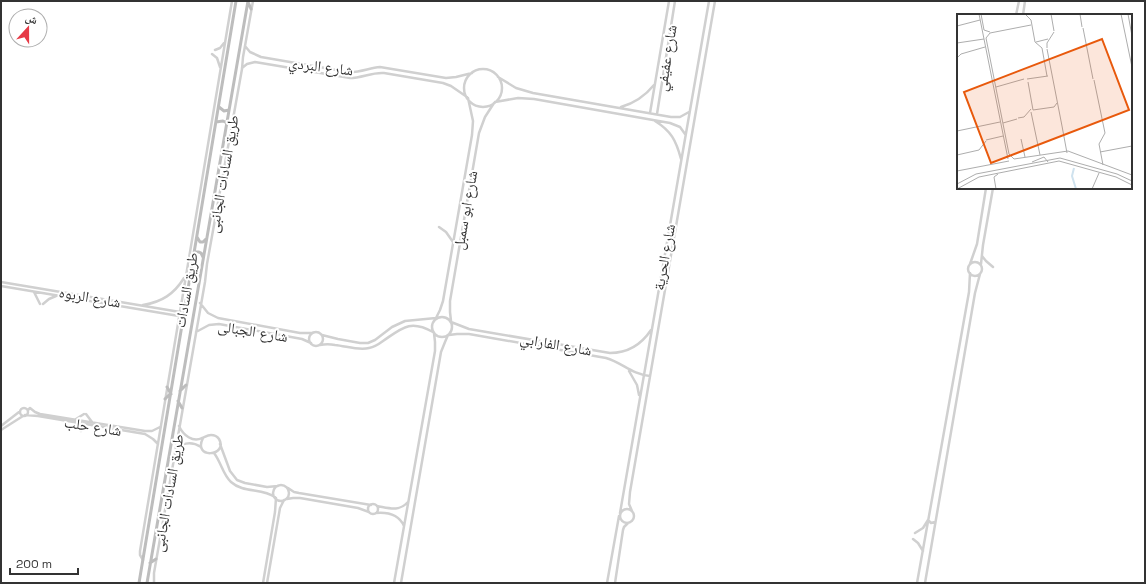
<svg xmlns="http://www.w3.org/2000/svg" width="1146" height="584" font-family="'Space Grotesk','Noto Naskh Arabic',sans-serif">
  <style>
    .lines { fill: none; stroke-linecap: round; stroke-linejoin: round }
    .tertiary { stroke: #d0d0d0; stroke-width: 2.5 }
    .secondary { stroke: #bdbdbd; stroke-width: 3 }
    .labels { text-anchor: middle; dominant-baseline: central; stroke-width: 4; stroke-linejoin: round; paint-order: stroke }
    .street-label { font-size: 15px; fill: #333; stroke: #fff }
    .inset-river { fill: none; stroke: #cfe2ee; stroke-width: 2 }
    .inset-road { fill: none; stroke: #adadad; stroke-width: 1 }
    .view { fill: #e8590c; fill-opacity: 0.15; stroke: #e8590c; stroke-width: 2 }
    .inset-edge { fill: none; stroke: #333; stroke-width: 2 }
  </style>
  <rect width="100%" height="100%" fill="#fff"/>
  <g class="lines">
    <path class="tertiary" d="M1016 15 1019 1
      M1023 15 1025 1
      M245 46 250 52 261 57 348 72C359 73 369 68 380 67L446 78 456 77 472 73
      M215 50 220 48 224 43
      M212 54 217 58 220 67
      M242 68 247 64 255 62 350 78C362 78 372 72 384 73L443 83 451 86 467 97
      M464 88a19 19 0 1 1 38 0a19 19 0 1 1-38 0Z
      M498 77 516 88 533 93 671 117H680L689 112
      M495 102 518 98 534 99 670 123 680 127 685 134
      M621 107C635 103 645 96 654 85
      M650 113 669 1
      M657 114 675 1
      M655 121C671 131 676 140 681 159
      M439 227 446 232 453 242
      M982 256 986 261 993 267
      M968 269a7 7 0 1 1 14 0a7 7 0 1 1-14 0Z
      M970 264 977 244 986 188
      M981 264 983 245 993 188
      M1 282 180 312
      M1 286 179 316
      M34 292 40 304
      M200 303 208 313 218 318 300 333H312
      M43 304 49 299 56 296
      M143 305C162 302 174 294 184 278
      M432 327a10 10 0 1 1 20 0a10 10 0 1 1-20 0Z
      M436 318 440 310 443 301 472 135 473 121 468 98
      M451 321 450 312V301L479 133 485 117 494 103
      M451 322 469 329 610 353C628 353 641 345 651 330
      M196 332 209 325 219 324 302 339 311 343
      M309 339a7 7 0 1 1 14 0a7 7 0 1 1-14 0Z
      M322 335 338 339 360 343H368L375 340 392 327 405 321 436 318
      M449 335 457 334H469L606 358C623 363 631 374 650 376
      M320 345C325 344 330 344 335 345 346 346 359 351 369 348 374 347 379 344 383 341 402 328 410 319 433 332
      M629 371 637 385 639 395
      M20 412a4 4 0 1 1 8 0a4 4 0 1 1-8 0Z
      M28 410 30 408 35 412 40 414 145 431H152L160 427
      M86 414 92 422
      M25 415 38 416 145 434 153 439 158 444
      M76 419 84 414
      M75 423 81 431
      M1 426 19 412
      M179 426C183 435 193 443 202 438 205 437 207 435 211 435 214 435 217 436 219 439 229 456 192 460 203 438
      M1 430 23 416
      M220 444 230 471 237 480 245 483 267 487 278 486
      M176 449C184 442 193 442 201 447
      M214 453C221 462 223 475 231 482 243 493 262 488 275 497
      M273 493a8 8 0 1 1 16 0a8 8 0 1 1-16 0Z
      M288 488 294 492 299 493 371 505
      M287 499 293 498H300L358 508 369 512
      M368 509a5 5 0 1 1 10 0a5 5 0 1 1-10 0Z
      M377 506C389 508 399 512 408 502
      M620 516a7 7 0 1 1 14 0a7 7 0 1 1-14 0Z
      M632 511 629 504 630 492 715 1
      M376 513C388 512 399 515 404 526
      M620 513 709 1
      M915 533 923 528 928 520 931 523 935 522
      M913 539 918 543 923 551
      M143 560 140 555V551L232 1
      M154 583V573L205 282 207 264 242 69 243 57 245 46 253 1
      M263 583 275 512 276 498
      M267 583 280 508 284 500
      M394 583 435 351V342L434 333
      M401 583 441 352 445 342 448 335
      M607 583 619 516
      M615 583 623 530 624 527 628 523
      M917 583 969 292 970 273
      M925 583 975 293 980 274"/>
    <path class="secondary" d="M248 2 251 9
      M219 107 224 111 229 110
      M216 122 223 121 227 123
      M197 237 200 242H203L206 239
      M194 256 196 252H199L201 253 203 257
      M167 387 171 394
      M180 391 186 385
      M165 399 170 394
      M178 401 182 408
      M166 473 171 470
      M150 563 156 559
      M139 583 236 1
      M147 583 248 1"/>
  </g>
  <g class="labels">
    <g class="street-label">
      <text transform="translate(666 58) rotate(-81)">شارع عفيفي</text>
      <text transform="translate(321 66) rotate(7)">شارع البردي</text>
      <text transform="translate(223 174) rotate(-80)">طريق السادات الجانبى</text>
      <text transform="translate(465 210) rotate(-80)">شارع ابو سمبل</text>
      <text transform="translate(664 257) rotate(-80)">شارع الحرية</text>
      <text transform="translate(186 290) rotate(-80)">طريق السادات</text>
      <text transform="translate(90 297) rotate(10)">شارع الربوه</text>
      <text transform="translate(253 331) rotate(9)">شارع الجبالى</text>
      <text transform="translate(556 344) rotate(10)">شارع الفارابي</text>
      <text transform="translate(93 426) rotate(9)">شارع حلب</text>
      <text transform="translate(168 493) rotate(-80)">طريق السادات الجانبى</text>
    </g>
  </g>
  <g transform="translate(957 14)">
    <rect width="175" height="175" fill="#fff"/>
    <path class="inset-river" d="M117 154 115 162 119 175"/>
    <path class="inset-road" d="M22 0 51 145M24 0 27 16 33 18M68 0 74 6 78 28 85 34 90 62M94 0 97 17M123 0 125 13M164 0 175 53M171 0 175 22M0 12 23 6M126 14 136 65M79 28 91 25M0 29 27 25M90 34V29L97 18M90 35 105 112M0 44 4 40 28 33M70 65 91 62M137 66 148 119 142 130 146 151M71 68 76 96 97 93 100 89M39 73 67 65M74 98 83 141M61 104 67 103 74 95M46 109 60 105M105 112 110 139M0 117 43 108M64 125 68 143M29 126 46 122M143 138 175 132M0 141 22 136 29 127M57 145 52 140 29 24 33 19 74 11M57 145 111 137 175 161M75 148 87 143 91 148M0 157 52 147M0 170 19 160 103 144 160 160 175 167M0 175 22 163 102 147 159 163 175 171M39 175 37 163 41 160M135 175 142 159"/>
    <path class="view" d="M145 25 172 96 34 149 7 78Z"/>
    <rect width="175" height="175" class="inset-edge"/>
  </g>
  <rect width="1146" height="584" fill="none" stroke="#333333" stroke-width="4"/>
  <g transform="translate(28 28) rotate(21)"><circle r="19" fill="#ffffff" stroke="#adadad"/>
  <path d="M0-3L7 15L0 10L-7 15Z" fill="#e63946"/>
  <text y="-6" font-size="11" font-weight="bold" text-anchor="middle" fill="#333333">ش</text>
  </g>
  <path d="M10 568v6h68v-6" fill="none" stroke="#333333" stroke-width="2"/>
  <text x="16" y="568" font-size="12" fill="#333333" stroke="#ffffff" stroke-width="3" paint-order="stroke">200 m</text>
</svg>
